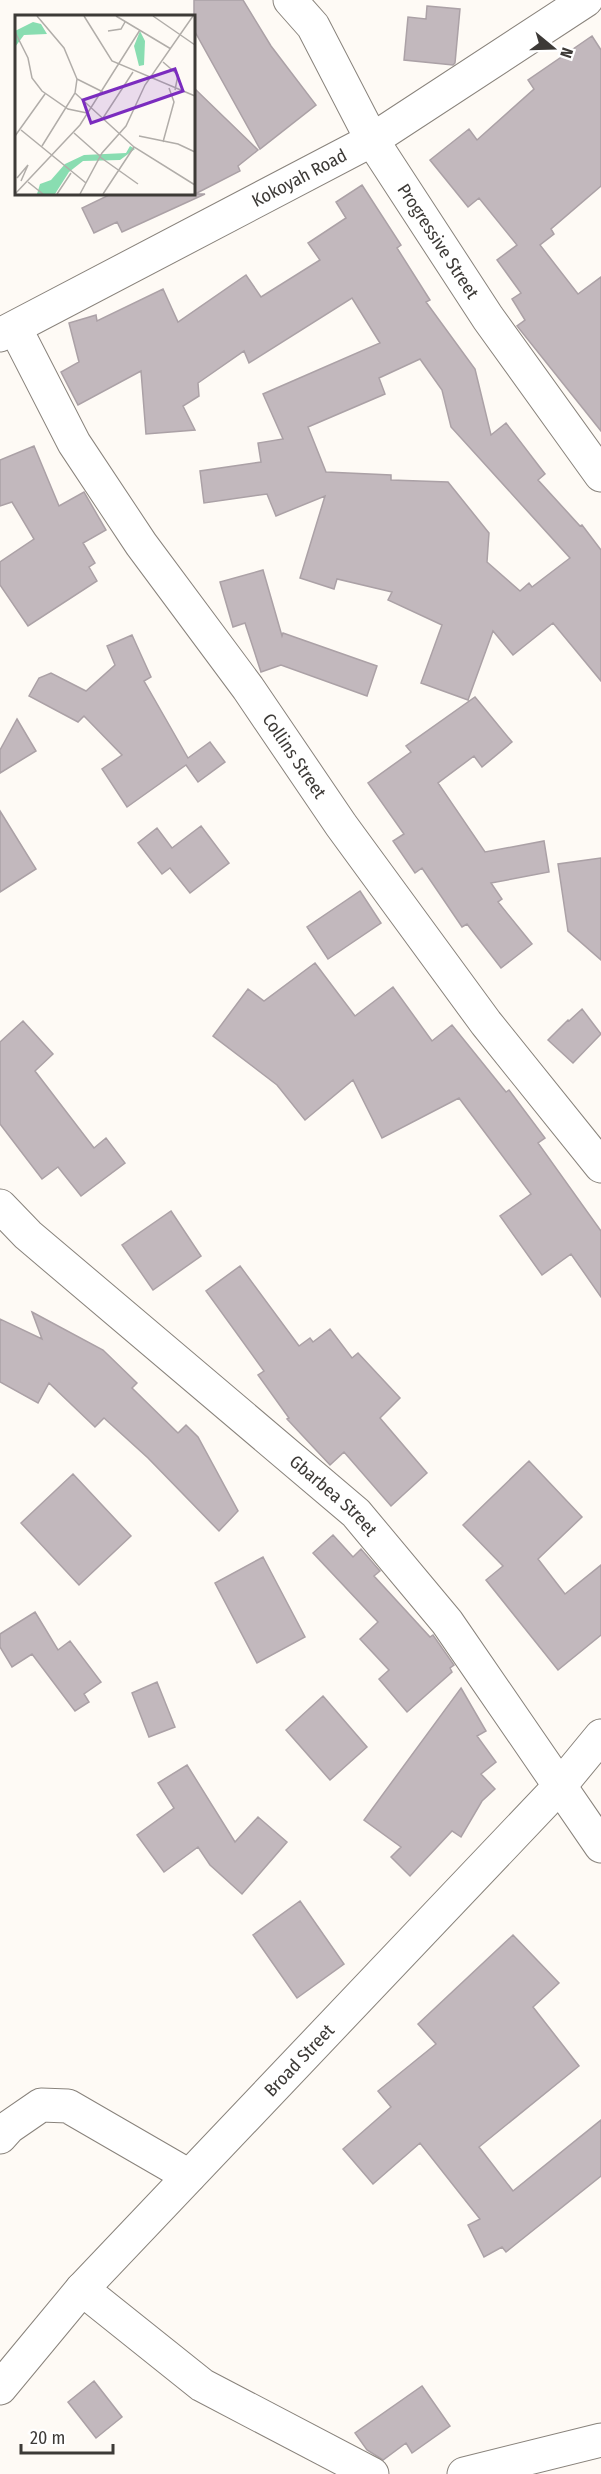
<svg xmlns="http://www.w3.org/2000/svg" width="601" height="2474" font-family="'Fira Sans Condensed',sans-serif">
  <style>
    .building { fill: #c2b8bd; stroke: #aba1a6; stroke-width: 1.5; fill-rule: evenodd }
    .lines { fill: none; stroke-linecap: round; stroke-linejoin: round }
    .minor-casing { stroke: #89837c; stroke-width: 35 }
    .minor { stroke: #fff; stroke-width: 33 }
    .labels { text-anchor: middle; dominant-baseline: central; stroke-width: 4.5; stroke-linejoin: round; paint-order: stroke }
    .street-label { font-size: 18px; fill: #3d3a37; stroke: #fff }
    .inset-road { fill: none; stroke: #b1ada9; stroke-width: 1.5 }
    .view { fill: #7b2cbf; fill-opacity: 0.15; stroke: #7b2cbf; stroke-width: 3 }
    .inset-edge { fill: none; stroke: #3d3a37; stroke-width: 3 }
  </style>
  <rect width="100%" height="100%" fill="#fefaf5"/>
  <path class="building" d="M194 0H243L271 46 316 105 260 149 194 30Z
    M427 6 460 9 455 63 453 65 404 60 408 17 426 19Z
    M592 36 601 50V186L551 229 554 234 540 245 578 294 601 277V431L517 326 525 320 512 299 521 293 497 260 517 245 479 198 468 207 430 160 469 129 477 140 534 89 528 80Z
    M194 88 258 150 238 166 240 171 195 194H205L122 232 117 222 94 233 82 208 111 194H194Z
    M362 185 401 245 397 248 430 300 426 302 475 369 491 435 506 423 545 474 538 480 580 526 582 525 601 550V681L553 623 513 655 493 631 468 700 421 683 442 625 388 600 392 592 337 579 334 589 300 578 325 496 276 516 267 494 204 503 200 471 261 462 258 443 283 439 263 394 380 343 352 298 249 363 244 351 198 383 199 396 183 406 195 430 146 434 141 371 78 405 61 372 79 362 69 323 96 315 97 321 163 289 178 322 246 275 261 297 320 260 308 243 346 218 336 202ZM420 359 442 390 451 427 570 558 532 587 529 583 520 591 487 562 489 533 448 482 391 480V475L326 472 308 427 385 394 379 378Z
    M34 446 59 506 84 492 106 530 83 543 95 563 89 567 97 581 28 626 0 585V562L34 539 12 502 0 506V460Z
    M263 570 282 636 283 633 377 666 367 696 281 665 261 672 245 623 233 627 220 582Z
    M132 635 151 677 144 681 188 758 210 742 225 762 198 782 186 765 127 807 102 769 122 755 84 716 78 722 29 696 39 678 51 673 86 691 115 665 107 646Z
    M475 697 512 742 482 767 474 756 438 783 485 852 544 841 549 872 491 883 502 899 498 902 532 944 501 968 467 924 462 927 422 868 415 873 393 841 404 834 368 783 411 752 406 746Z
    M17 719 36 751 0 773V750Z
    M0 811 36 869 0 892Z
    M201 826 229 863 190 893 170 868 162 874 138 843 157 828 172 848Z
    M601 858V960L568 931 558 864Z
    M360 891 381 923 328 959 307 927Z
    M315 963 355 1016 393 987 432 1041 452 1025 506 1092 509 1090 545 1138 538 1143 601 1231V1297L571 1254 542 1275 500 1216 531 1194 459 1098 382 1138 353 1080 305 1120 277 1085 213 1036 248 989 264 1001Z
    M582 1009 601 1034 573 1063 548 1040 568 1020 569 1021Z
    M23 1021 53 1054 35 1071 94 1148 106 1138 125 1163 81 1196 58 1167 42 1179 0 1124V1042Z
    M171 1211 201 1256 153 1290 122 1245Z
    M240 1266 299 1346 310 1338 313 1342 330 1329 352 1358 358 1353 400 1398 380 1418 427 1473 391 1506 344 1452 330 1465 287 1419 289 1418 258 1375 264 1371 206 1291Z
    M32 1312 103 1350 137 1383 132 1388 178 1433 186 1425 198 1437 238 1511 219 1531 148 1458 104 1418 95 1427 49 1383 38 1403 0 1382V1319L42 1339Z
    M529 1461 582 1517 538 1559 565 1594 601 1565V1635L558 1670 486 1580 503 1566 463 1525Z
    M73 1474 131 1536 79 1585 21 1523Z
    M333 1535 353 1557 361 1549 380 1571 374 1576 430 1637 433 1635 454 1665 450 1668 452 1672 407 1712 379 1679 389 1670 360 1639 378 1622 313 1553Z
    M263 1557 305 1637 257 1663 215 1583Z
    M35 1612 58 1650 70 1641 101 1682 84 1694 89 1702 75 1711 32 1654 12 1667 0 1647V1634Z
    M157 1682 175 1727 149 1737 132 1693Z
    M461 1688 486 1731 477 1736 496 1762 481 1774 495 1789 482 1801 461 1837 452 1831 410 1876 391 1857 401 1847 364 1820Z
    M323 1696 367 1747 330 1780 286 1730Z
    M187 1765 235 1842 258 1817 287 1842 242 1894 210 1865 198 1847 164 1872 137 1835 174 1808 158 1783Z
    M300 1901 344 1964 297 1998 253 1935Z
    M513 1935 559 1983 533 2007 579 2066 479 2147 513 2191 601 2120V2176L506 2252 502 2247 484 2257 468 2225 480 2219 420 2143 373 2184 343 2149 391 2107 378 2091 436 2044 418 2024Z
    M94 2381 122 2417 96 2438 68 2402Z
    M422 2386 450 2426 412 2453 406 2443 383 2460 367 2450 355 2433Z"/>
  <g class="lines">
    <g class="minor-casing">
      <g id="minor">
        <path id="s1" d="M290 0 313 26 372 140 488 318 601 475"/>
        <path id="s2" d="M15 328 74 443 141 544 248 688 341 825 486 1023 601 1166"/>
        <path id="s3" d="M0 335 372 140 586 0"/>
        <path id="s4" d="M0 1206 28 1235 356 1513 447 1622 601 1846"/>
        <path d="M0 2137 9 2127 41 2105 68 2106 189 2176"/>
        <path d="M82 2289 202 2385 372 2474"/>
        <path id="s5" d="M0 2388 82 2289 559 1787 601 1736"/>
        <path d="M464 2474 601 2440"/>
      </g>
    </g>
    <use href="#minor" class="minor"/>
  </g>
  <g class="labels">
    <g class="street-label">
      <text stroke="none"><textPath href="#s3" startOffset="338">Kokoyah Road</textPath></text>
      <text stroke="none"><textPath href="#s1" startOffset="284">Progressive Street</textPath></text>
      <text stroke="none"><textPath href="#s2" startOffset="512">Collins Street</textPath></text>
      <text stroke="none"><textPath href="#s4" startOffset="442">Gbarbea Street</textPath></text>
      <text stroke="none"><textPath href="#s5" startOffset="444">Broad Street</textPath></text>
    </g>
  </g>
  <g transform="translate(15 15)">
    <rect width="180" height="180" fill="#fefaf5"/>
    <path d="M18 7 26 9 32 19 9 20 0 32V16ZM125 16 130 26 129 50 124 51 119 31ZM115 131 120 134 105 145 68 146 54 157 40 179H22L25 169 36 165 50 149 69 140 111 138Z" fill="#89ddb1"/>
    <path class="inset-road" d="M22 1 49 33 62 64 60 78 27 131M69 1 97 46 180 81M101 1 156 34M138 1 180 30M93 16 106 14 110 7M0 17 13 43 17 63 27 76 53 94 72 98M148 47 163 60 160 75M62 64 88 77M60 78 119 132 180 170M88 103 118 57M6 115 71 168M59 118 85 141M0 121 30 79M124 121 163 129 180 137M148 127 159 87 154 73M85 142 123 169M2 163 13 150 6 166M13 167 28 179M0 179 65 110 125 15M42 179 56 158M65 179 87 138 111 111 130 70 178 1M88 179 119 132"/>
    <path class="view" d="M160 54 168 76 76 108 68 85Z"/>
    <rect width="180" height="180" class="inset-edge"/>
  </g>
  <g transform="translate(553 48) rotate(109)" stroke="#ffffff" stroke-width="4.5" paint-order="stroke">
  <path d="M0-4.5L10 22L0 15L-10 22Z" fill="#3d3a37"/>
  <text y="-9" font-size="16" font-weight="bold" text-anchor="middle" fill="#3d3a37">N</text>
  </g>
  <path d="M21 2444v9h92v-9" fill="none" stroke="#3d3a37" stroke-width="3"/>
  <text x="30" y="2444" font-size="18" fill="#3d3a37" stroke="#ffffff" stroke-width="4.5" paint-order="stroke">20 m</text>
</svg>
